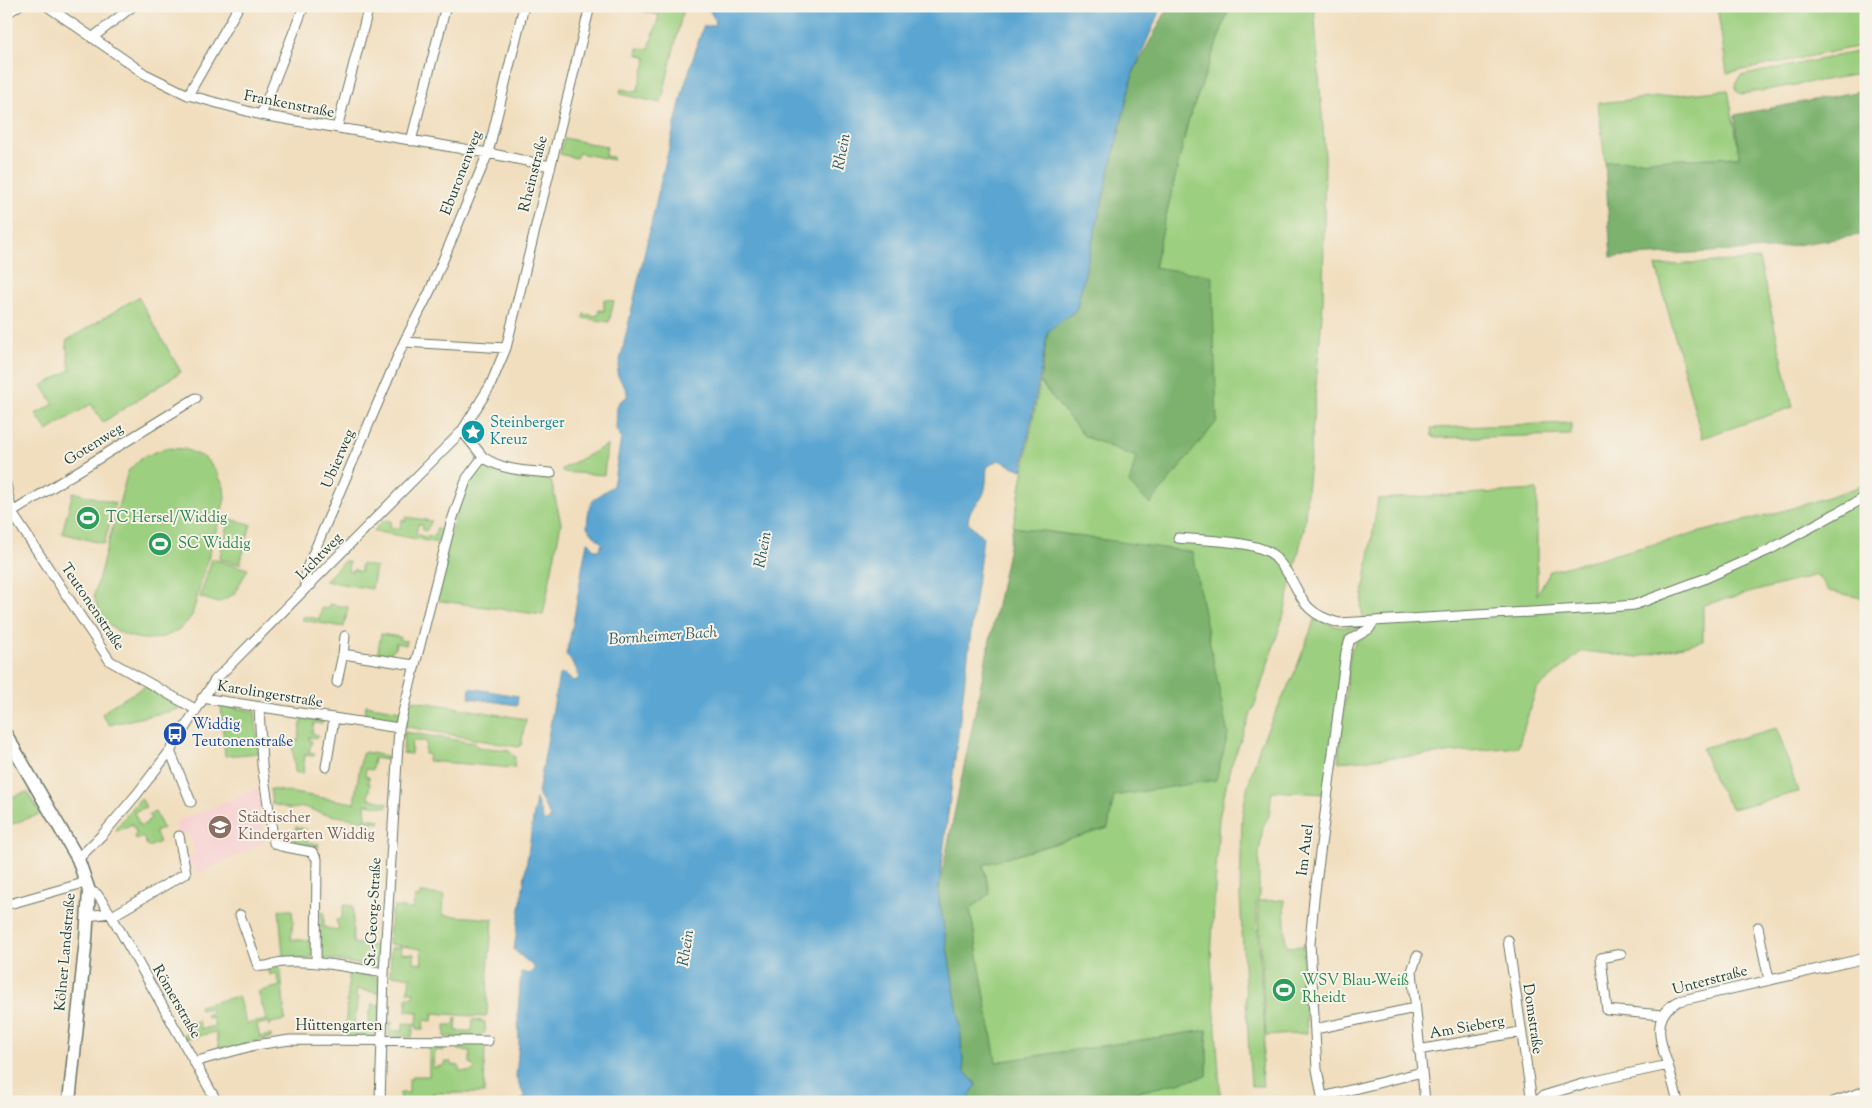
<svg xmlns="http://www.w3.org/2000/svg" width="1872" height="1108" font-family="'Sorts Mill Goudy',serif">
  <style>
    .built { fill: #f7cfd1 }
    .green { fill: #9ccf7f; stroke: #5e865a }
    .forest { fill: #7db26e; stroke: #4e7851 }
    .water { fill: #5aa5d2; stroke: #3c7183 }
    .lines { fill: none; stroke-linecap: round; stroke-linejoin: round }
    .street-casing { stroke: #687564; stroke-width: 11 }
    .secondary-casing { stroke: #687564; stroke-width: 15 }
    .street { stroke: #fff; stroke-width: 9 }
    .secondary { stroke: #fff; stroke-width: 12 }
    .labels { text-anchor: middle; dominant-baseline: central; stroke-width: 4; stroke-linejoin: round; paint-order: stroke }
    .street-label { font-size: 15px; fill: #1f3d34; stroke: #f7f3e8 }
    .culture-label { font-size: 15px; fill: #0d838f; stroke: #f7f3e8; text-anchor: start }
    .leisure-label { font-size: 15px; fill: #27864d; stroke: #f7f3e8; text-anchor: start }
    .transit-label { font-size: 15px; fill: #164399; stroke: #f7f3e8; text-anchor: start }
    .education-label { font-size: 15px; fill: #785e54; stroke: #f7f3e8; text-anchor: start }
    .water-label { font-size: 16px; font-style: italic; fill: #315c63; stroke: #f7f3e8 }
  </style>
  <rect width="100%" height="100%" fill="#f7f3e8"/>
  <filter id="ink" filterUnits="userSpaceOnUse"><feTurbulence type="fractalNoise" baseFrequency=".02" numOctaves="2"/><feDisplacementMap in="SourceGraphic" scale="10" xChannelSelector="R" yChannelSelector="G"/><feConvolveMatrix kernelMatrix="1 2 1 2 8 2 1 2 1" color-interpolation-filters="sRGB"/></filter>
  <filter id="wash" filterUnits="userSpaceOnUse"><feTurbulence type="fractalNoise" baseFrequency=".0096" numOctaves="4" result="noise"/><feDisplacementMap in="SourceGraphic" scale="20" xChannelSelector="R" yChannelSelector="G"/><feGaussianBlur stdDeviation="1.12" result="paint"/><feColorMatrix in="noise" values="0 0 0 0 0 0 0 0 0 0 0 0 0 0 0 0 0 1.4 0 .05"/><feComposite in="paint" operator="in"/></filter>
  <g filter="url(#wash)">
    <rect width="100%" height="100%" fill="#f1debe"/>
    <path class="built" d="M259 788 264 843 197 874 193 864 187 866 186 859 196 853 188 833 179 836 176 822Z"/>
    <path class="green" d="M661 6H684L661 103 620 94 621 89 637 92 647 58 637 54 638 48 649 49C652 37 656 28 659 15L643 11 644 7 659 11Z
      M1230 6H1314L1325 156 1323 302 1304 529 1284 614 1256 701 1230 768 1219 818 1211 958 1221 1102H1095L1207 1076V1030L996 1062 970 909 990 893 983 865 1107 828 1075 535 1013 527 1040 382 1084 436 1136 457 1150 504 1154 267 1188 122Z
      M1717 6H1866V45L1727 73Z
      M1866 50V73L1742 94 1736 91V83L1740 76Z
      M1728 90 1740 157 1605 162 1598 103Z
      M564 138 607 147 605 156 613 157V160L579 153 576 158 560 154Z
      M1759 259 1793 407 1702 438 1656 266Z
      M138 297 181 372 103 422 91 404 47 431 36 414 54 404 42 386 70 370 66 341Z
      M604 299 614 301 609 322 583 318 584 314 598 316 599 310 604 311Z
      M1571 423V435L1436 438 1432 436 1431 428Z
      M607 445 604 475 562 472V469Z
      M165 448 185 449 205 458 215 469 224 487 225 499 192 615C167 655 101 643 94 595L128 471 141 458Z
      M487 467 505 473 551 480 561 523 543 615 435 600C443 571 455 500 471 477 475 472 480 469 487 467Z
      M1866 482V599L1829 591 1817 575 1703 605V641L1638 657 1582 651 1536 690 1518 747 1338 762 1350 653 1362 630 1344 634 1343 637 1347 640 1325 794 1272 791 1269 816 1263 826 1259 855V898L1256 903 1265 1037 1261 1068 1263 1086H1251L1240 896 1242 817 1247 789 1260 745 1294 674 1315 619 1339 627H1363L1365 625 1361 607 1378 499 1537 490V595L1550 571 1786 510 1853 489Z
      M73 492 115 503 104 544 62 533Z
      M406 517 432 521 426 531 422 530 423 525 418 524 416 534 425 537 435 535 436 529 442 530 439 543 373 531 384 520 391 521 390 527 400 529 402 520 406 521Z
      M230 519 251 524 240 564 219 559Z
      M212 559 248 569 234 594 218 603 200 597Z
      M344 561 349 562 348 571 352 572 353 569 361 572V564L376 567 372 589 325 581Z
      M329 604 348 607 344 627 302 620 304 616 319 619 322 608 328 609Z
      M381 634 400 637V640L407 641 406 645 396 643 395 649H393L388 658 377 657Z
      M146 686 179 706V709L109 725 102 714 111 706Z
      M410 700 526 719 521 745 518 747 403 726Z
      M366 705 401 711 399 720 395 724 364 719Z
      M221 706 255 711 259 753 225 756Z
      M302 718 323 721 322 724 314 723 312 733 318 735 317 738 309 737V740L312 741 309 752 315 753 314 756 305 755 303 774 295 772 292 741H298Z
      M1777 728 1798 792 1732 809 1713 778 1702 748Z
      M404 732 475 743 477 747 508 750 515 757 514 768 428 761 429 754H425L426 741H412L411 754 403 753Z
      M365 752 387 756V760L374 758 372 770 366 769 365 776 369 777 368 783H370L368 798 388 803 387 807 365 804 366 818 380 820 379 823 324 814 304 807 291 809 272 804 270 789 354 803 362 754Z
      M27 792 41 814 6 826V799Z
      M141 798 146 807 134 812 140 826 147 823V821L151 819 149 815 155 812 163 828 155 832 160 842 148 847 143 837 137 840 134 836 137 834 132 824 117 831 116 828Z
      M296 827 306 829 305 832 309 833 307 842 319 844 318 848 293 843Z
      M420 893 444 895 443 915 493 919 488 968 487 1015 485 1017 433 1013 432 1021 424 1020 423 1029H417V1026L414 1025 412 1037H389L388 1022H392L391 1029 394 1031H403V1023L417 1024 418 1012 406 1011 407 997H413L414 992H407L411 977 390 975 391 948 401 947V953L414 954V962L422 963 421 949 389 944 391 911H394V907L413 909 415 896 420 897Z
      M1284 900 1286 947 1303 946 1307 1033 1266 1036 1258 901Z
      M344 905 353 906V943L384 947 380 968 320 958 321 912H324V927L336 931 339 929 336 920 341 919Z
      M279 910H292L293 920 291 940H313L312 955 310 959 285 958 283 955Z
      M279 967 281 970 285 1020 271 1023 270 1026 269 1022 257 1025 260 1037 271 1035V1038L223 1051 222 1047H219L216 1032 185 1039 183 1034 190 1033 188 1024 198 1021 201 1029 215 1026 212 1017 207 1018 206 1015 211 1013 210 1008 200 1010 199 1006 238 996 246 1024 267 1020 258 992 280 986 276 973 270 975 268 969Z
      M349 972 380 978 382 994 357 989 356 998H358L354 1026 368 1028 369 1011H371L372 1004 381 1005 379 1034 375 1037H345Z
      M455 1018H457L456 1031H472L473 1019 485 1022V1032L480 1037H445V1025H454Z
      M429 1042H444V1051L437 1050 434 1054 433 1068 445 1065V1062H451L452 1065 459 1066V1071L471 1072 475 1068 470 1063V1051L459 1050V1042L485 1045 484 1093H433L432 1102H400V1093H409V1079H412V1076H429Z"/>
    <path class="forest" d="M1169 6H1230L1188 122 1154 267 1212 276 1217 421 1150 504 1129 484 1136 457 1084 436 1040 382 1048 331 1076 310 1133 73Z
      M1866 90V234L1770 249 1611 257 1605 162 1739 157 1735 115Z
      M1013 527 1192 552 1228 735 1216 780 1114 796 1108 828 983 865 990 893 970 909 996 1062 1207 1030V1076L1095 1102H971L969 1096 977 1085 964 1071 959 1019 938 893Z"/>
    <path class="water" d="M707 6H1162L1133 73 1076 310 1048 331 1022 470 998 460 987 467C986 476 987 486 983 495 977 507 969 507 968 522L983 537 938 893 959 1019 964 1071 977 1085 969 1096 971 1102H517L523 1099 524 1095 516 1077 519 1043 518 1012 521 972 529 974 535 968 514 950 536 799 544 822 551 818 538 794 559 675 564 674 573 681 579 679 576 668 566 654C576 617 579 580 587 543L589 542 595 550H599L602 544 587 527C589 500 591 500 613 486L621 438 616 429 617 408 619 402 627 397V391L617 374 660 185 684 87 703 27 714 25 715 20Z
      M470 688 518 696 517 705 469 698Z"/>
  </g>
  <g filter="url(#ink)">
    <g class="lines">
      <g class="street-casing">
        <path id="street" d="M47 6 145 74 188 95 261 115 488 153 550 166
          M6 14 18 6
          M92 38 133 6
          M188 95 239 6
          M261 115 304 6
          M337 128 369 6
          M411 141 446 6
          M404 342 506 348
          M483 457C503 471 527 471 551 473
          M6 484 12 513 110 661 195 709
          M6 516 196 398
          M1178 538C1205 541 1246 540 1269 552 1273 554 1277 560 1280 563 1304 591 1296 612 1339 623L1599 608 1634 605 1704 579 1769 550 1866 497
          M311 585 305 583 307 568 404 342 430 291 488 153 524 6
          M343 654 345 636
          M337 682 343 654 414 665
          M202 698 399 728
          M259 707 262 765 274 843 281 846 312 852 317 859 316 963
          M170 751 191 802
          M326 767 334 719
          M78 859 103 834 137 794 170 751 215 680 462 431 490 386 506 348 590 6
          M89 891 97 894 110 913 217 1102
          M6 905 87 882
          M240 915 258 966C267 968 275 962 284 962 318 960 352 968 384 973
          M88 916 110 913
          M112 916 186 873 179 836
          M1758 927 1769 980
          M1508 940 1532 1102
          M1621 954 1601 958 1607 1010 1662 1015
          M1417 956 1412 971 1425 1102
          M1315 1029 1415 1008
          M1418 1050 1520 1032
          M194 1062 255 1045 290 1040 488 1041
          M1668 1065 1678 1102
          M1322 1097 1422 1072
          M380 1102 384 973 399 728 451 523 467 478 483 457 462 431
          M1323 1102 1317 1069 1310 943 1314 899 1346 652 1350 640 1369 629 1374 621
          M1538 1102 1543 1096 1586 1083 1668 1065C1659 1041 1651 1014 1679 1001L1866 958
          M1833 1102 1866 1091"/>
      </g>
      <g class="secondary-casing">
        <path id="secondary" d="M6 735 78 859 89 891 86 939 69 1102"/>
      </g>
      <use href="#street" class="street"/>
      <use href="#secondary" class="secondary"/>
    </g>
  </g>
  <defs>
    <g id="sight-disc" transform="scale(1.25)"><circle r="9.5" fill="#0f9aa8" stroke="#f7f3e8"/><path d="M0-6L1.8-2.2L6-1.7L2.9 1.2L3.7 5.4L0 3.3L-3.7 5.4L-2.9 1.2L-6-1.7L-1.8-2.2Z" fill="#fff"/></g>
    <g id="stadium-disc" transform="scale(1.25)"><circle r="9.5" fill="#2e9e5b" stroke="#f7f3e8"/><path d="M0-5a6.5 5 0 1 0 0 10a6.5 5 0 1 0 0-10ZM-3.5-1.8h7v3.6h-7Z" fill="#fff"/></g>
    <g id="bus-disc" transform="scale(1.25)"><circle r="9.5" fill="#1a4fb4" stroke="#f7f3e8"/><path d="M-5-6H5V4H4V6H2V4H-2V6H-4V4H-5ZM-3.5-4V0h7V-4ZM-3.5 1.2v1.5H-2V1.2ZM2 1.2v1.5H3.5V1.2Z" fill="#fff"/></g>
    <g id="school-disc" transform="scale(1.25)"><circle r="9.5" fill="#8d6e63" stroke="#f7f3e8"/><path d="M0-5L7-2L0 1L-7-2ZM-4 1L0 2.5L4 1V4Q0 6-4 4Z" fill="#fff"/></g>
  </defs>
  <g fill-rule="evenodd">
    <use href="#sight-disc" x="473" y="432"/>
    <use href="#stadium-disc" x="88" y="518"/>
    <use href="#stadium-disc" x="160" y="544"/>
    <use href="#bus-disc" x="175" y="734"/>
    <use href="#school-disc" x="220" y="827"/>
    <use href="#stadium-disc" x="1284" y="990"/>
  </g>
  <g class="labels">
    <g class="street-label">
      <text transform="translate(289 105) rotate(11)">Frankenstraße</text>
      <text transform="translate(462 173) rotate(-69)">Eburonenweg</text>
      <text transform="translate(534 174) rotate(-76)">Rheinstraße</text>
      <text transform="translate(94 445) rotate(-32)">Gotenweg</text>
      <text transform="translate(339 459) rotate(-67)">Ubierweg</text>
      <text transform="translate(320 557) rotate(-46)">Lichtweg</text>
      <text transform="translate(92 607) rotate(56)">Teutonenstraße</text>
      <text transform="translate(270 695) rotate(9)">Karolingerstraße</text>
      <text transform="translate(1306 850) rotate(-83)">Im Auel</text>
      <text transform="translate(374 912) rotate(-87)">St.-Georg-Straße</text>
      <text transform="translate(66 952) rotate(-85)">Kölner Landstraße</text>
      <text transform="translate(1710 981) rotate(-15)">Unterstraße</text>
      <text transform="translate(176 1002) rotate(60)">Römerstraße</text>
      <text transform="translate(1532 1019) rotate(82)">Domstraße</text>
      <text x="339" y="1026">Hüttengarten</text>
      <text transform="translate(1467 1028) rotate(-10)">Am Sieberg</text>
    </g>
    <g class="culture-label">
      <text x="490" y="423">Steinberger<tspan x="490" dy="17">Kreuz</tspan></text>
    </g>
    <g class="leisure-label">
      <text x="106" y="518">TC Hersel/Widdig</text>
      <text x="178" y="544">SC Widdig</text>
      <text x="1302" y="981">WSV Blau-Weiß<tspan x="1302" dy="17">Rheidt</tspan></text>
    </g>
    <g class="transit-label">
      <text x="192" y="725">Widdig<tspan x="192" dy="17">Teutonenstraße</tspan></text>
    </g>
    <g class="education-label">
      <text x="238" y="818">Städtischer<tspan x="238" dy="17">Kindergarten Widdig</tspan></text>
    </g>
    <g class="water-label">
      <text transform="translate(843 152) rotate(-79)">Rhein</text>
      <text transform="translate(764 550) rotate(-79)">Rhein</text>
      <text transform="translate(663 637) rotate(-4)">Bornheimer Bach</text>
      <text transform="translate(687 948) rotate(-81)">Rhein</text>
    </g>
  </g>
  <rect width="1872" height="1108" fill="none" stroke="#f7f3e8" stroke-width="25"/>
</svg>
